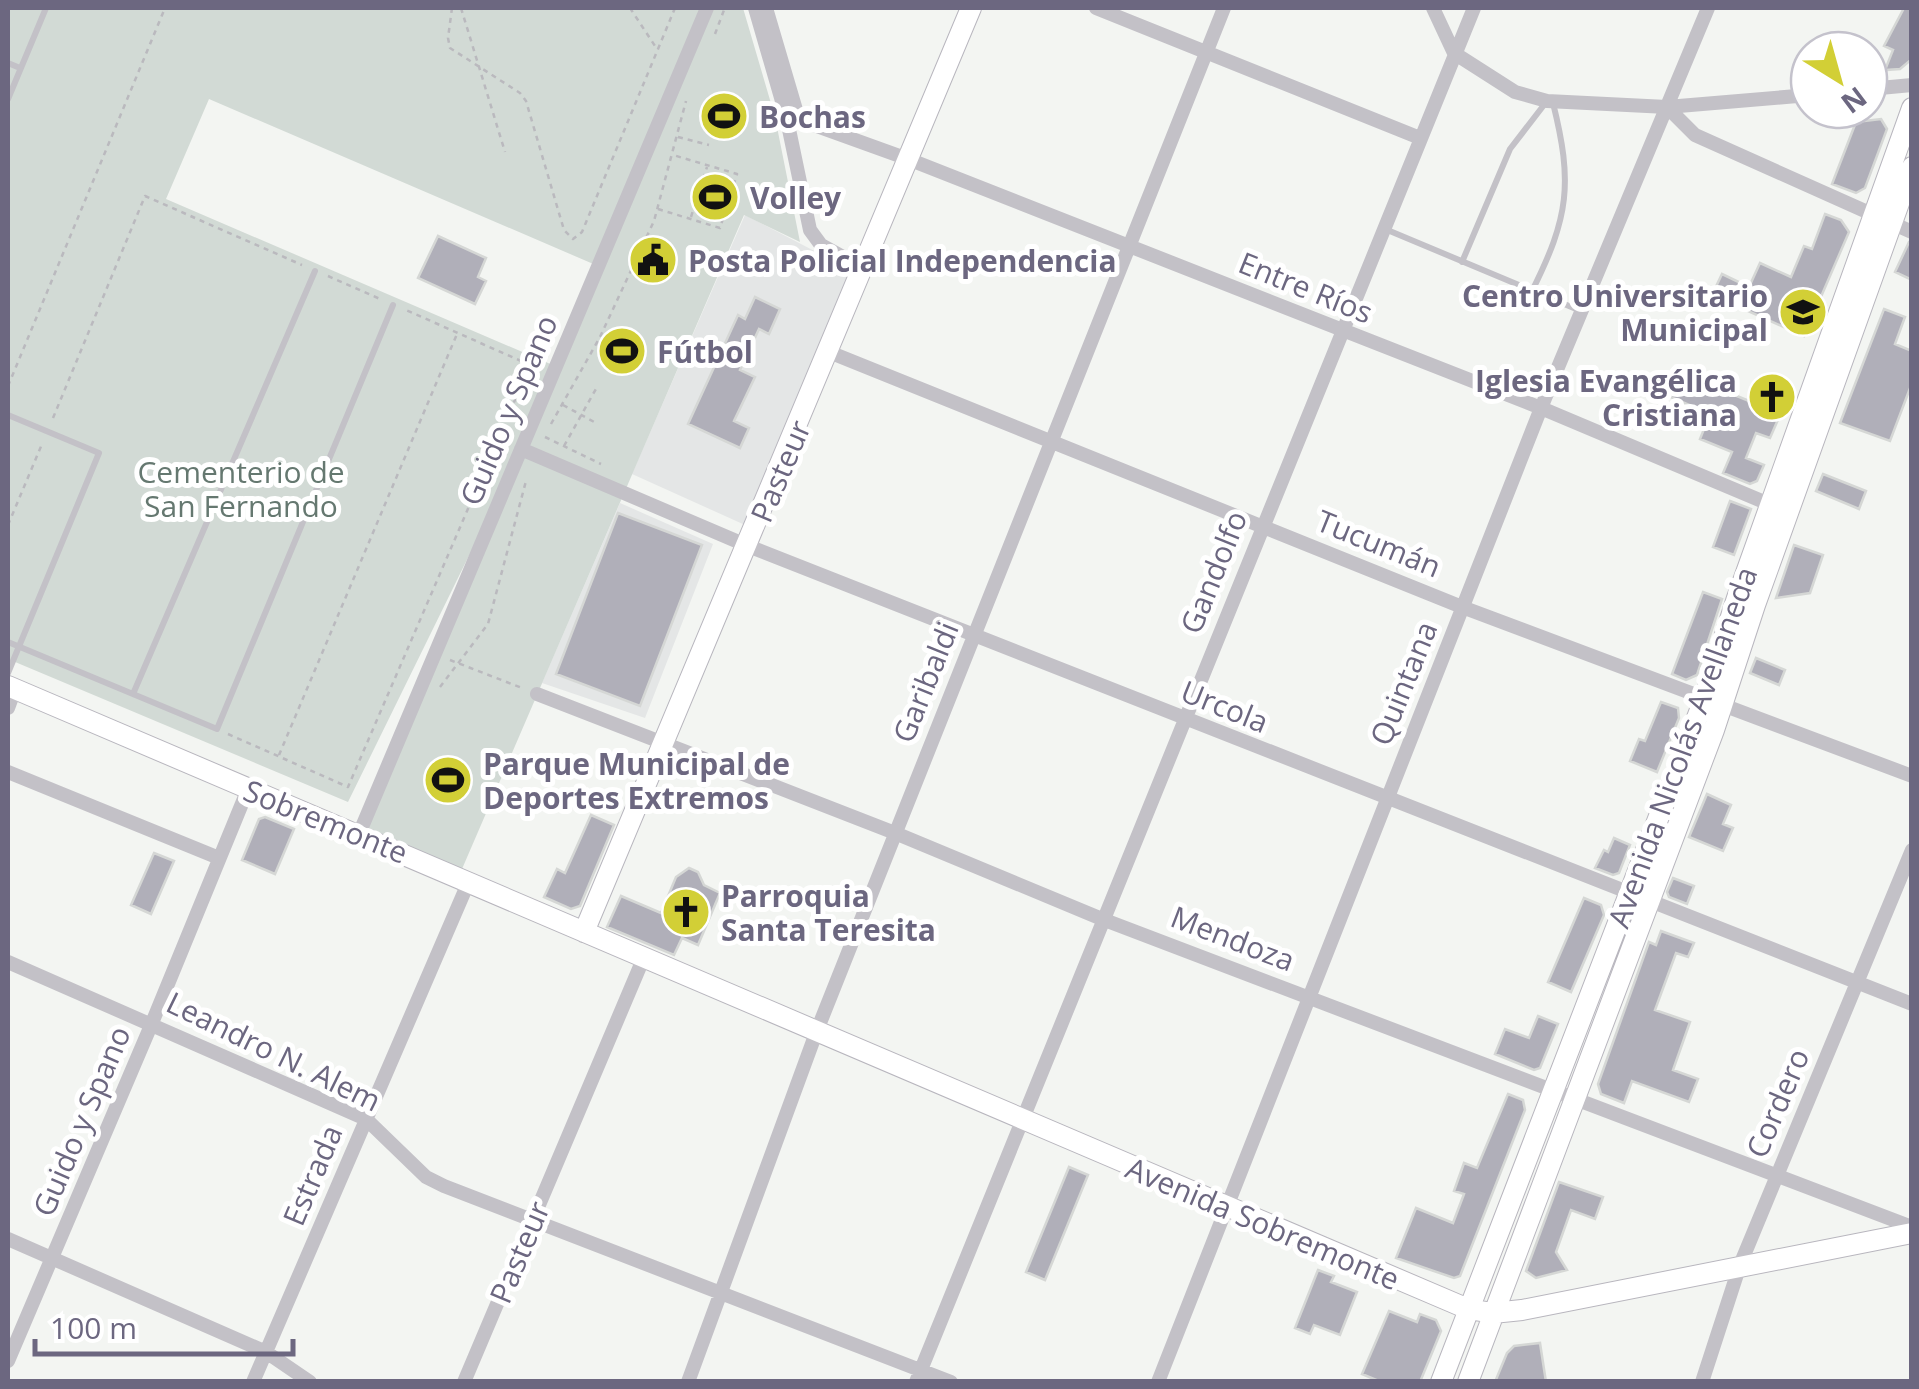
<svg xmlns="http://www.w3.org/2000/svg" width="1919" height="1389" font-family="'Open Sans',sans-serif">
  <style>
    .built { fill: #e4e6e6 }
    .green { fill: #d2dad5; fill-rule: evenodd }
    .building { fill: #b0afb9; stroke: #d5d7d5; stroke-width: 2.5 }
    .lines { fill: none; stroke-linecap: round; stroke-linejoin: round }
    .secondary-casing { stroke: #b8b6be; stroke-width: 22 }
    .path { stroke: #bab9be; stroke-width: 2.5; stroke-dasharray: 5 5; stroke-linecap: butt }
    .lane { stroke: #c3c1c7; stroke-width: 6 }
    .street { stroke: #c3c1c7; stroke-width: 14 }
    .secondary { stroke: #fff; stroke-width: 20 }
    .labels { text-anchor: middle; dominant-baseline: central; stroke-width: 10; stroke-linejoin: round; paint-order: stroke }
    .poi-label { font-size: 30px; font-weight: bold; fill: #6c6780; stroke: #fff; text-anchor: start }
    .street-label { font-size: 30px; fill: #6c6780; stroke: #fff }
    .park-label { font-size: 30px; fill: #657870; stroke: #fff }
  </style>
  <rect width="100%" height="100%" fill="#f3f5f2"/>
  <path class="built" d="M745 215 853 271 745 525 632 474Z
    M620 503 713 544 645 718 542 683Z"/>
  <path class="green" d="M8 8H743L775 117 800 242 744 215 462 869 362 827 510 472 348 802 8 659ZM209 99 598 266 555 366 166 199Z"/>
  <path class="building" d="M1904 8H1912V59L1900 69 1885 70 1893 50 1884 46Z
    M1881 119 1887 129 1865 188 1856 193 1832 184 1856 122Z
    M1825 214 1841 220 1849 232 1804 336 1712 295 1722 274 1749 287 1760 263 1791 277 1804 246 1812 249Z
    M438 236 486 258 478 277 486 281 475 304 418 278Z
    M1909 242H1912V280L1895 272Z
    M755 297 780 309 769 334 759 329 740 370 755 377 734 421 749 428 740 448 688 424 738 315 745 319Z
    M1884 309 1905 317 1895 344 1912 351V383L1890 441 1840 423Z
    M1676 371 1754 403 1763 380 1790 392 1770 438 1756 433 1746 458 1764 465 1757 481 1750 484 1723 473 1732 452 1700 439 1710 414 1666 395Z
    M1823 474 1866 491 1859 509 1816 491Z
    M1730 501 1751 509 1734 555 1713 547Z
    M618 513 702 545 640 706 556 674Z
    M1794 545 1823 555 1810 593 1776 598Z
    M1703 592 1722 599 1697 675 1686 680 1672 674Z
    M1756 658 1785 670 1779 685 1750 673Z
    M1661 702 1678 708 1679 718 1657 772 1630 761 1639 739 1645 741Z
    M1707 794 1731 805 1723 824 1733 828 1723 851 1689 837Z
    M591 815 614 825 580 906 571 909 544 897 557 869 565 873Z
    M265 817 294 829 275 874 242 860 259 819Z
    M1614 838 1630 845 1619 873 1613 875 1595 868 1604 850 1608 852Z
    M154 853 174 861 151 914 131 905Z
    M689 868 698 872 704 885 720 893 698 945 682 938 674 955 607 927 621 896 661 913 676 877Z
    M1673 878 1694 886 1687 904 1669 897 1667 892Z
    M1584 898 1601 905 1604 915 1571 992 1548 982Z
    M1661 931 1694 943 1688 957 1676 953 1655 1010 1690 1022 1673 1070 1698 1079 1689 1102 1632 1081 1624 1103 1601 1094 1598 1084 1649 942 1656 945Z
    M1538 1016 1558 1024 1540 1068 1534 1070 1495 1054 1505 1029 1529 1038Z
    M1508 1094 1523 1100 1525 1110 1460 1276 1454 1278 1396 1258 1416 1208 1453 1223 1464 1194 1454 1191 1464 1163 1477 1168Z
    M1069 1167 1088 1175 1045 1280 1026 1272Z
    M1559 1182 1603 1197 1595 1219 1571 1210 1556 1252 1567 1270 1536 1278 1526 1271Z
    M1318 1270 1334 1276 1331 1282 1357 1292 1340 1335 1314 1325 1310 1334 1295 1328Z
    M1389 1311 1417 1322 1420 1314 1436 1320 1441 1331 1420 1382H1381L1362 1374Z
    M1540 1343 1546 1382H1495L1507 1353 1514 1346Z"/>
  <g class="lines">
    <g class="secondary-casing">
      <path id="secondary" d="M8 686 1468 1309 1493 1313 1522 1310 1912 1233
        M584 932 971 8
        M1441 1382 1705 697 1737 598 1912 108
        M1468 1382 1714 730 1755 605 1912 167"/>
    </g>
    <path class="path" d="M452 8 448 38 450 48 520 93 526 101 564 230 573 239 582 232 675 8
      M461 8 505 152
      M630 8 657 49
      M715 34 724 10
      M678 137 709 145
      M658 209 720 228 737 174 673 155
      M691 217 707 167
      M328 276 380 299
      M8 386 165 8
      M563 405 596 423
      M53 418 145 196 302 265
      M551 424 600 337 654 221 686 101
      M545 437 601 464
      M564 446 597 387
      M8 525 42 444
      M450 660 522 688
      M440 687 488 624 526 481
      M228 734 348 787 530 365 406 310
      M279 755 457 334"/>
    <path class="lane" d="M8 63 20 68
      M8 99 46 8
      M1385 229 1581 311
      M1462 262 1510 149 1547 101
      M1532 291C1569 217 1573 183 1553 103
      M8 415 99 453 8 673
      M8 642 217 729 393 305
      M133 694 315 271"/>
    <path class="street" d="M755 8 786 115 810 230 821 245 863 268
      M766 8 799 120
      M1096 8 1420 138
      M1433 8 1454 53 1515 92 1547 101 1667 107 1809 95
      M1869 89 1912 85
      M1667 107 1695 135 1912 232
      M786 115 908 159 1541 408 1776 507
      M829 352 1462 607 1912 776
      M521 449 748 546 1912 1004
      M537 694 895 833 1102 919 1912 1227
      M8 708 15 689
      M8 772 219 858
      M359 834 707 8
      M8 962 366 1119 426 1177 444 1186 951 1382
      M8 1239 266 1352 310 1382
      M8 1361 152 1023 248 789
      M253 1382 469 881
      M464 1382 644 957
      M688 1382 816 1033 1224 8
      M916 1382 1474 8
      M1158 1382 1541 408 1708 8
      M1702 1382 1740 1265 1912 850"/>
    <use href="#secondary" class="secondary"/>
  </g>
  <defs>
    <g id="stadium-disc" transform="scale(2.5)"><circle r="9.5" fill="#d2cf36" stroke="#fff"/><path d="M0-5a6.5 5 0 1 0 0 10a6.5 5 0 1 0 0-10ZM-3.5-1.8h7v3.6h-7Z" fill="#111"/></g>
    <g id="civic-disc" transform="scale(2.5)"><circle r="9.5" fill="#d2cf36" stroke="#fff"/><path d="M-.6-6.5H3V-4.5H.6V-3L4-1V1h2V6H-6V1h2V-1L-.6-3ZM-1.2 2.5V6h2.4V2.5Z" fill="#111"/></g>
    <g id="university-disc" transform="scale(2.5)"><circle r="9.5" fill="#d2cf36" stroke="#fff"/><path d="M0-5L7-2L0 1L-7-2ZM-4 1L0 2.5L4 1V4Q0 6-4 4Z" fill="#111"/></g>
    <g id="church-disc" transform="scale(2.5)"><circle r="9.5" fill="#d2cf36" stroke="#fff"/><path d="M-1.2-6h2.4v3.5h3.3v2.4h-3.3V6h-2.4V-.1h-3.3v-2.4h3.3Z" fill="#111"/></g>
  </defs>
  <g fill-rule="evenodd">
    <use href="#stadium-disc" x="724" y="116"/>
    <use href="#stadium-disc" x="715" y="197"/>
    <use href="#civic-disc" x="653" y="260"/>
    <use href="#university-disc" x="1803" y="312"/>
    <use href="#stadium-disc" x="622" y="351"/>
    <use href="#church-disc" x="1772" y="397"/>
    <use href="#stadium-disc" x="448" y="780"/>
    <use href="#church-disc" x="686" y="912"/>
  </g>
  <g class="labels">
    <g class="poi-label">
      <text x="759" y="116">Bochas</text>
      <text x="750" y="197">Volley</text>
      <text x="688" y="260">Posta Policial Independencia</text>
      <text x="1768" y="295" text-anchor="end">Centro Universitario<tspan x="1768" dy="34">Municipal</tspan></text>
      <text x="657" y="351">Fútbol</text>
      <text x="1737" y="380" text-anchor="end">Iglesia Evangélica<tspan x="1737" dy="34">Cristiana</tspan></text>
      <text x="483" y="763">Parque Municipal de<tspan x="483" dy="34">Deportes Extremos</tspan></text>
      <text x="721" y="895">Parroquia<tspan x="721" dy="34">Santa Teresita</tspan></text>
    </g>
    <g class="street-label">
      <text transform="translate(1306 287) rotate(22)">Entre Ríos</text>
      <text transform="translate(508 410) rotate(-67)">Guido y Spano</text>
      <text transform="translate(780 471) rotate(-67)">Pasteur</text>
      <text transform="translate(1379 543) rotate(22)">Tucumán</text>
      <text transform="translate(1213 572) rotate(-68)">Gandolfo</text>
      <text transform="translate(925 682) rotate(-68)">Garibaldi</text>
      <text transform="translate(1403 683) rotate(-68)">Quintana</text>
      <text transform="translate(1225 706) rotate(22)">Urcola</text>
      <text transform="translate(1682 747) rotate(-70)">Avenida Nicolás Avellaneda</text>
      <text transform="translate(326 821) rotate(22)">Sobremonte</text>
      <text transform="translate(1233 938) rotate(21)">Mendoza</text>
      <text transform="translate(274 1051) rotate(26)">Leandro N. Alem</text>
      <text transform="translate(1777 1103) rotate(-67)">Cordero</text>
      <text transform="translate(81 1121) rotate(-67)">Guido y Spano</text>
      <text transform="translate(312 1175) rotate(-67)">Estrada</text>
      <text transform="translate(1263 1223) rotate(23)">Avenida Sobremonte</text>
      <text transform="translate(519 1252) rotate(-67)">Pasteur</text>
    </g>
    <g class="park-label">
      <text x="241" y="471">Cementerio de<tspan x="241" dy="34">San Fernando</tspan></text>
    </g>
  </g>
  <rect width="1919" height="1389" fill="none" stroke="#6c6780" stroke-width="20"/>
  <g transform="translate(1839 80) rotate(143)"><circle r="48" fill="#ffffff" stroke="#c4c2cc" stroke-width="2.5"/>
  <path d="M0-8L18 38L0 25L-18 38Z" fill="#d2cf36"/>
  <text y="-15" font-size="28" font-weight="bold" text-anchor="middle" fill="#6c6780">N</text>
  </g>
  <path d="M35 1339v15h258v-15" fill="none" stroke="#6c6780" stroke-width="5"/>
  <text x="50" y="1339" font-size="30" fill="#6c6780" stroke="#ffffff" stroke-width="8" paint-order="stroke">100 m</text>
</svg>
